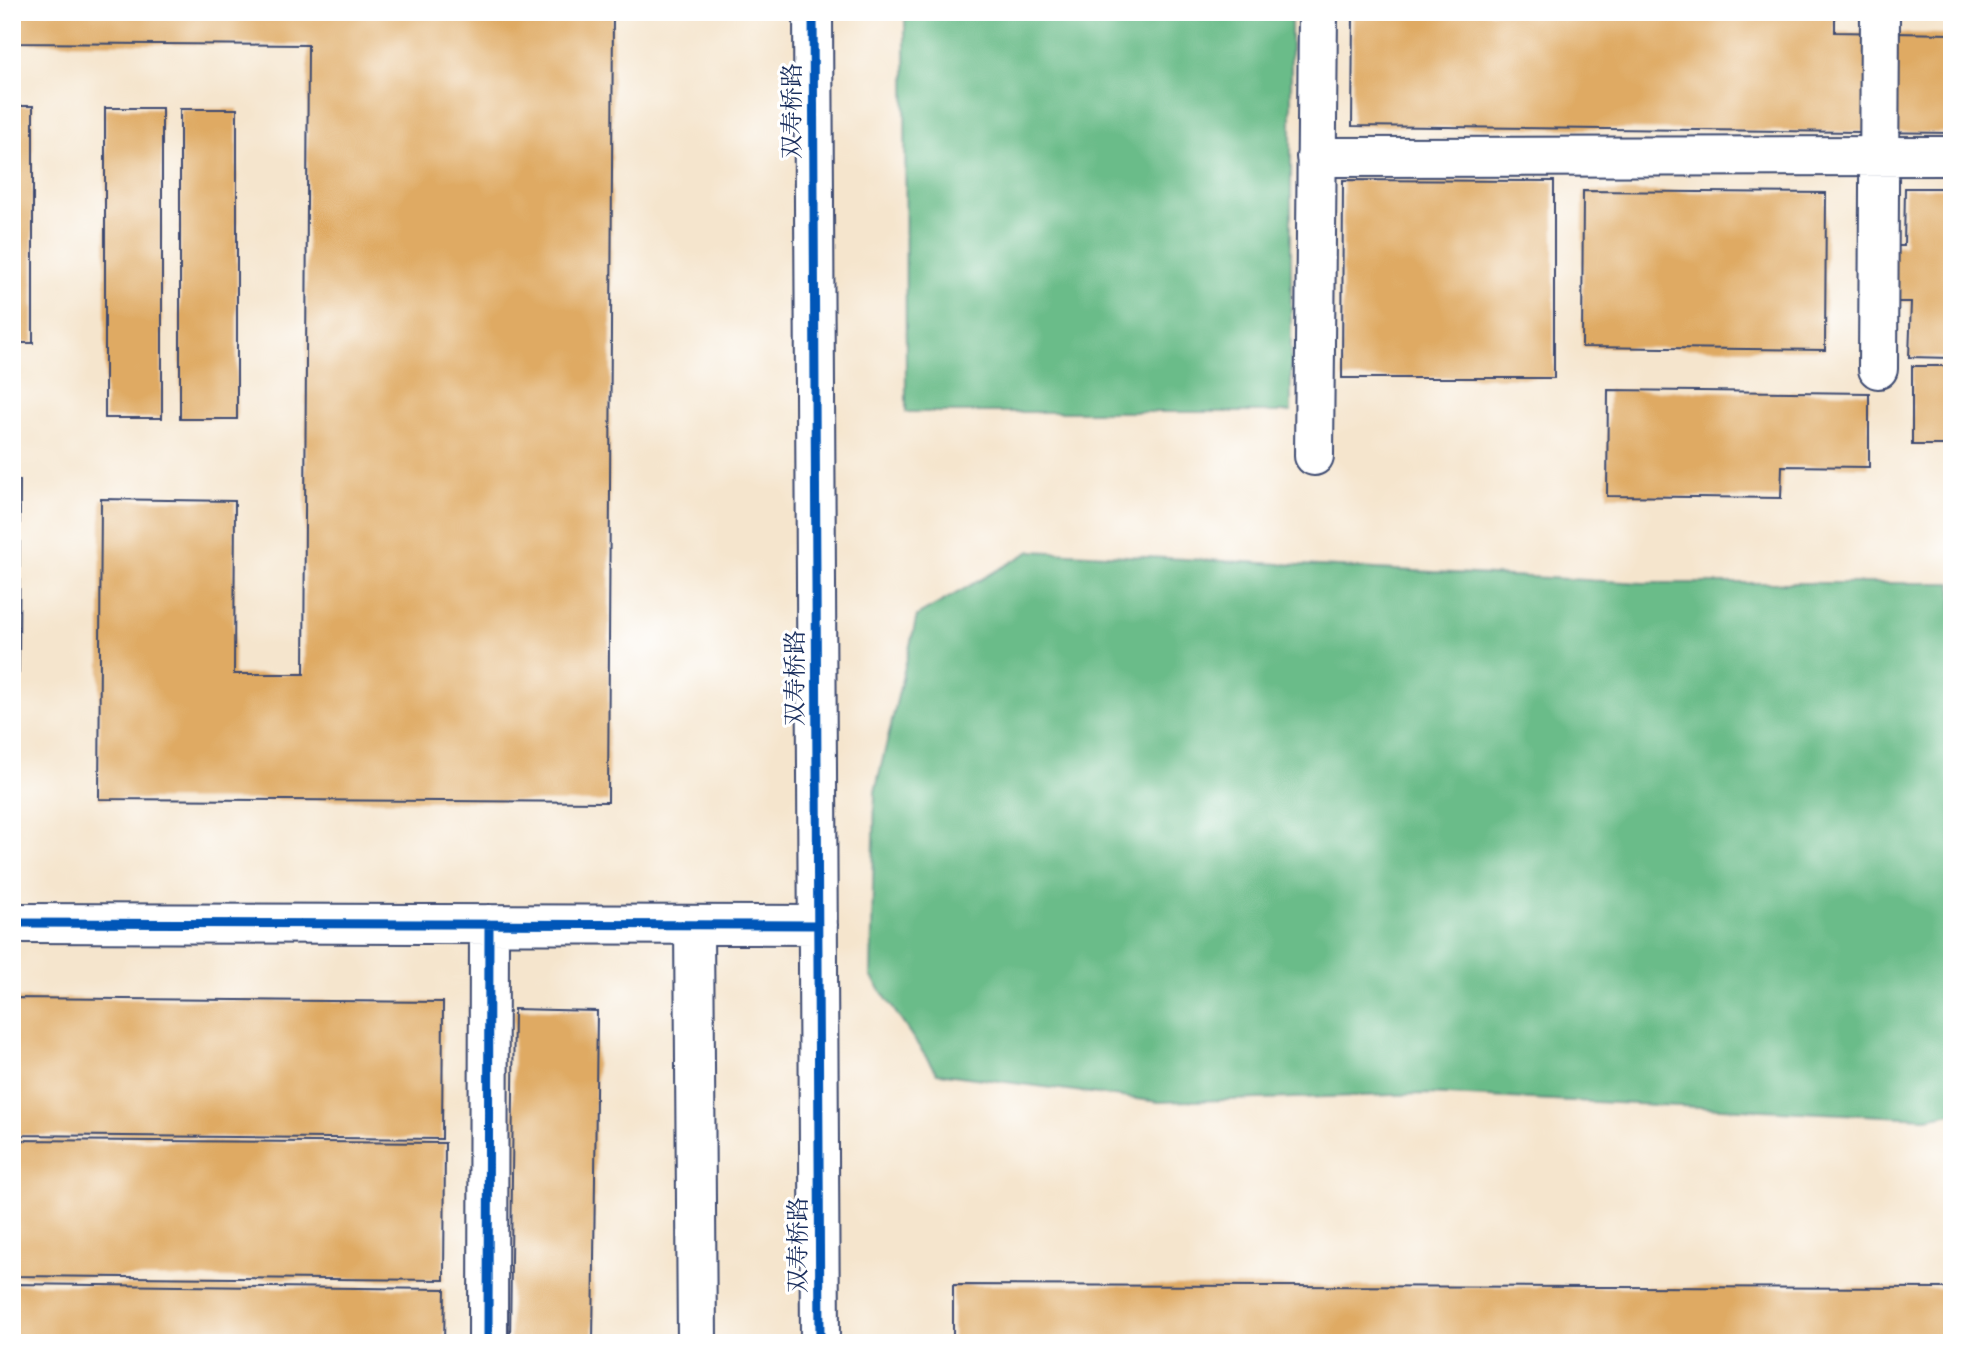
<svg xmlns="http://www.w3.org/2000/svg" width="1964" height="1355" font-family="Vollkorn,'Noto Serif SC',serif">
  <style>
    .forest { fill: #6bbc89; stroke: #437674; stroke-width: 2 }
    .building { fill: #dfaa63 }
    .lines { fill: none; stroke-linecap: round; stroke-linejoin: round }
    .minor-casing { stroke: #3c4a6f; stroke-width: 42 }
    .minor { stroke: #fff; stroke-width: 38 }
    .cycleway-casing { stroke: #fff; stroke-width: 13 }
    .cycleway { stroke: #0057b8; stroke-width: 9 }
    .labels { text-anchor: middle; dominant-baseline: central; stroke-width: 6; stroke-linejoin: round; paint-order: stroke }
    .street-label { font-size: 24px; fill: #1b2f5e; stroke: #fff }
  </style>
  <rect width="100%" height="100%" fill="#fff"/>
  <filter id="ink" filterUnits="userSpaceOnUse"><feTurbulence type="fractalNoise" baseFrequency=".0143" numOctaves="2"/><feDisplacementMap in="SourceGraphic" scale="14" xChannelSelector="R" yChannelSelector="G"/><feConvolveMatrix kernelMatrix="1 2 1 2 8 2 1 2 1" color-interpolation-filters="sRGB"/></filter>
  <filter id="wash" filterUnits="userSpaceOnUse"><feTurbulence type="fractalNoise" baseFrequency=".00686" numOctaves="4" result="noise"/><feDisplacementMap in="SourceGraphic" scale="28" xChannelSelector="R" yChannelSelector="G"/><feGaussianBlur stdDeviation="1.57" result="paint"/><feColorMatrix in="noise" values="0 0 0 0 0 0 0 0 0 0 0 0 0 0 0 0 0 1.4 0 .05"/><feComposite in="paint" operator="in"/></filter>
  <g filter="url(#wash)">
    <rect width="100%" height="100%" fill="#f5e5cd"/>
    <path class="forest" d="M905 12H1291V412H906Z
      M1031 551 1643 583H1952V1113L1927 1118 1426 1094 1159 1102 937 1073 871 976 875 792 917 616Z"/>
    <g id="blocks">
      <path class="building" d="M12 12H613L608 802 99 799 101 499 235 501 234 674H304L308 45 12 43Z
        M1353 12H1835V32L1952 34V133L1352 126Z
        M12 106H33V343H12Z
        M105 108H162V418H105Z
        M180 109H237V419H180Z
        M1343 180 1554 181V378H1342Z
        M1905 188H1952V358L1909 357 1911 302H1891L1892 246H1904Z
        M1583 191 1826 193 1825 350 1582 347Z
        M1912 366H1952V445H1912Z
        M1608 390 1869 393V467L1782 466 1781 498 1607 496Z
        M12 480H20L19 673H12Z
        M12 998 443 1002 442 1139 12 1135Z
        M514 1009 597 1011 593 1343H510Z
        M12 1140 445 1143 444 1280 12 1276Z
        M12 1284 445 1289 444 1343H12Z
        M953 1285 1952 1288V1343L953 1340Z"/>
    </g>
  </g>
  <g filter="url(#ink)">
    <use href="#blocks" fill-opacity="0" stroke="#3c4a6f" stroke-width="2"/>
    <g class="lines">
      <g class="minor-casing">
        <path id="minor" d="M813 12 820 1343
          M1316 157 1952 156
          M1878 369 1880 12
          M1314 456 1318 12
          M12 923 818 925
          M694 925 697 1343
          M488 1343 489 924"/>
      </g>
      <use href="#minor" class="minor"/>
      <g class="cycleway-casing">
        <path id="cycleway" d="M813 12 820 1343
          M12 923 818 925
          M488 1343 489 924"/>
      </g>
      <use href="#cycleway" class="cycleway"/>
    </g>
  </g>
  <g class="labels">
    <g class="street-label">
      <text transform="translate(794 111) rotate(-90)">双寿桥路</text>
      <text transform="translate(797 678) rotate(-90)">双寿桥路</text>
      <text transform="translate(800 1245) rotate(-90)">双寿桥路</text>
    </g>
  </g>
  <rect width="1964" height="1355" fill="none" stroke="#fff" stroke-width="42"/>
</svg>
